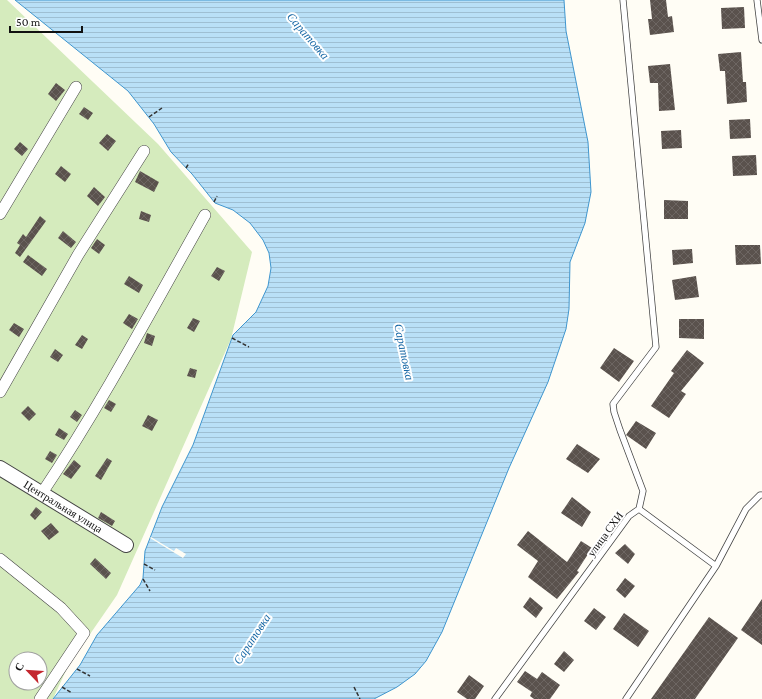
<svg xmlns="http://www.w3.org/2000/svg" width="762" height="699" font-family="'Crimson Pro',serif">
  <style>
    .garden { fill: #d5ebbd; fill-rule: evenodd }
    .water { fill: url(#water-rules); stroke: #3f96cf }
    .pier { fill: #fffdf5 }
    .building { fill: url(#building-cross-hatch) }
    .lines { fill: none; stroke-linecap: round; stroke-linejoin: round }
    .service-casing { stroke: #444; stroke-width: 7 }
    .minor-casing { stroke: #444; stroke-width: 12 }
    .tertiary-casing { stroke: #444; stroke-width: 16 }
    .path { stroke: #333; stroke-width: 1.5; stroke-dasharray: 4 2; stroke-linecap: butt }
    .service { stroke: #fff; stroke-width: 5.5 }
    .minor { stroke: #fff; stroke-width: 11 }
    .tertiary { stroke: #fff; stroke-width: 14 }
    .labels { text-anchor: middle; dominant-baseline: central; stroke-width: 4; stroke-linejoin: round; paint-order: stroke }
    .street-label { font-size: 11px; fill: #111; stroke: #fff }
    .water-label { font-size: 12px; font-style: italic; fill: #1768a6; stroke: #fff }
  </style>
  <defs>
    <pattern id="water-rules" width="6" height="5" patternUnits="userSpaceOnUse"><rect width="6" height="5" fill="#b9e0f7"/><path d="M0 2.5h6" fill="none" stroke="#9ebfd3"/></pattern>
    <pattern id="building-cross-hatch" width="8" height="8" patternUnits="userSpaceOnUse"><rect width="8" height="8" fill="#5a524d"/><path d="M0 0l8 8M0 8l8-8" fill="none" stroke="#6d6662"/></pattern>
  </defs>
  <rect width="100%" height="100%" fill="#fffdf5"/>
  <path class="garden" d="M0 0H7L158 144 252 252 231 339 117 595 68 666 53 699H0ZM16 659H40V683H16Z"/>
  <path class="water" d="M15 0H564L566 31 588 142 591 192 585 223 570 262 569 309 566 329 548 382 509 468 442 632 426 661 415 674 397 687 374 699H53L80 665 97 635 140 585 143 578 145 551 162 507 193 445 233 335 256 312 268 286 271 268 269 253 263 240 250 223 233 210 215 203 192 174 171 152 154 124 128 91Z"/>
  <path class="pier" d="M151 537 174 551 176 548 186 554 183 558 150 538Z"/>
  <path class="building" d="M650 0H666L668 17 672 16 674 32 650 35 648 19H652Z
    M744 7 745 28 722 29 721 8Z
    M741 52 743 82H746L747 102 727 104 725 71H720L718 54Z
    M670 64 675 110 659 111 658 83H650L648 66Z
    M56 83 65 90 56 101 48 94Z
    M84 107 93 113 88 120 79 114Z
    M750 119 751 138 730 139 729 120Z
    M681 130 682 148 662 149 661 131Z
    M107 134 116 141 108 151 99 143Z
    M20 142 28 149 22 156 14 149Z
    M756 155 757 175 733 176 732 156Z
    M61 166 71 174 65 182 55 174Z
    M140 171 159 182 154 192 135 182Z
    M94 187 105 197 98 206 87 196Z
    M664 200 688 201V219H664Z
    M141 211 151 215 149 222 139 219Z
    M40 216 46 221 20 257 15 253 20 245 17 243 23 234 26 237Z
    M63 231 76 242 71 248 58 238Z
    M97 239 105 245 99 254 91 248Z
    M735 245H760L761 264 736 265Z
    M692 249 693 263 673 265 672 250Z
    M28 255 47 269 42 276 23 262Z
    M217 267 225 271 219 281 211 276Z
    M129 276 143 285 139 293 124 284Z
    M696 276 699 297 675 300 672 280Z
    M129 314 138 319 132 329 123 323Z
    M193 318 200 321 194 332 187 328Z
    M679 319H704V339L679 338Z
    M14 323 24 329 19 337 9 330Z
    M147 333 155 336 152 346 144 343Z
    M82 335 88 339 82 349 75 345Z
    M614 348 634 361 619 382 600 368Z
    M55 349 63 355 58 362 50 357Z
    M687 350 704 363 681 391 686 394 669 418 651 406 674 373 671 371Z
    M190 368 197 370 195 378 187 376Z
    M109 400 116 404 111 412 104 408Z
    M28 406 36 414 29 421 21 413Z
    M75 410 82 415 77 422 70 417Z
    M148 415 158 420 152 431 142 426Z
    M636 421 656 433 646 449 626 435Z
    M59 428 68 434 64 440 55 435Z
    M577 444 600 459 588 473 566 459Z
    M50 451 57 455 52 463 45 459Z
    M107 458 112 461 101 480 95 476Z
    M74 460 81 466 71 479 63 474Z
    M572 497 591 512 582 527 561 513Z
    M36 507 42 512 35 520 30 515Z
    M101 512 115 521 112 526 98 518Z
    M51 523 59 532 49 540 41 531Z
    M528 531 567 562 581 541 592 548 577 571 579 572 557 599 528 577 538 561 517 545Z
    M625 544 635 554 628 564 615 553Z
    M95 558 111 573 106 579 90 564Z
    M625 578 635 586 625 598 616 590Z
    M530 597 543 608 536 618 523 607Z
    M762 599V645L741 630Z
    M594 608 606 617 596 630 584 621Z
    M624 613 649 631 638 647 613 629Z
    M709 617 738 638 695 699H651Z
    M564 651 574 660 564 672 554 664Z
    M525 671 537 679 542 672 560 685 550 699H534L530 696 532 692 517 682Z
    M469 675 484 686 475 699H467L457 692Z"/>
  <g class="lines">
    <g class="service-casing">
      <path id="service" d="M623 0 656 347 613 404 614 412 620 430 643 491 639 509
        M757 0 762 40
        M495 699 629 516 639 509 716 566 746 509 760 495H762
        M626 699 716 566"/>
    </g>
    <g class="minor-casing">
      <path id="minor" d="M0 214 76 87
        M0 392 78 255 144 151
        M42 493C102 403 152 309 205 215
        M0 559 61 608 84 633 40 699"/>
    </g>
    <g class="tertiary-casing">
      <g id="tertiary">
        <path id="s1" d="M0 468 126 545"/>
      </g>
    </g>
    <path class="path" d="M149 117 162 108
      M186 168 189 163
      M214 202 217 196
      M232 338 249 347
      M144 564 155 570
      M143 579 150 591
      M77 669 90 676
      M62 687 72 693
      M354 687 360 699"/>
    <use href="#service" class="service"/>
    <use href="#minor" class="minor"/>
    <use href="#tertiary" class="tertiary"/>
  </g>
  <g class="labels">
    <g class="street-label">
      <text stroke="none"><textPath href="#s1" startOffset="74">Центральная улица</textPath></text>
      <text transform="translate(605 534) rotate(-54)">улица СХИ</text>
    </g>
    <g class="water-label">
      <text transform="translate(308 36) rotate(49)">Саратовка</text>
      <text transform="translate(404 352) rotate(78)">Саратовка</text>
      <text transform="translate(252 639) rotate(-57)">Саратовка</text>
    </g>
  </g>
  <g transform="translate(28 671) rotate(295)"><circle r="19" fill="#ffffff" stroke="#a0a0a0"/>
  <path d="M0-3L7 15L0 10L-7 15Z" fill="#c4262e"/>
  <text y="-6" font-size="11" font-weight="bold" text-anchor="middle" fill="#111111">С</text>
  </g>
  <path d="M10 26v6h72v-6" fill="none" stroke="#111111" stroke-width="2"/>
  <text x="16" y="26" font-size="12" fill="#111111" stroke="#ffffff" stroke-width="3" paint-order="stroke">50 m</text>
</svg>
